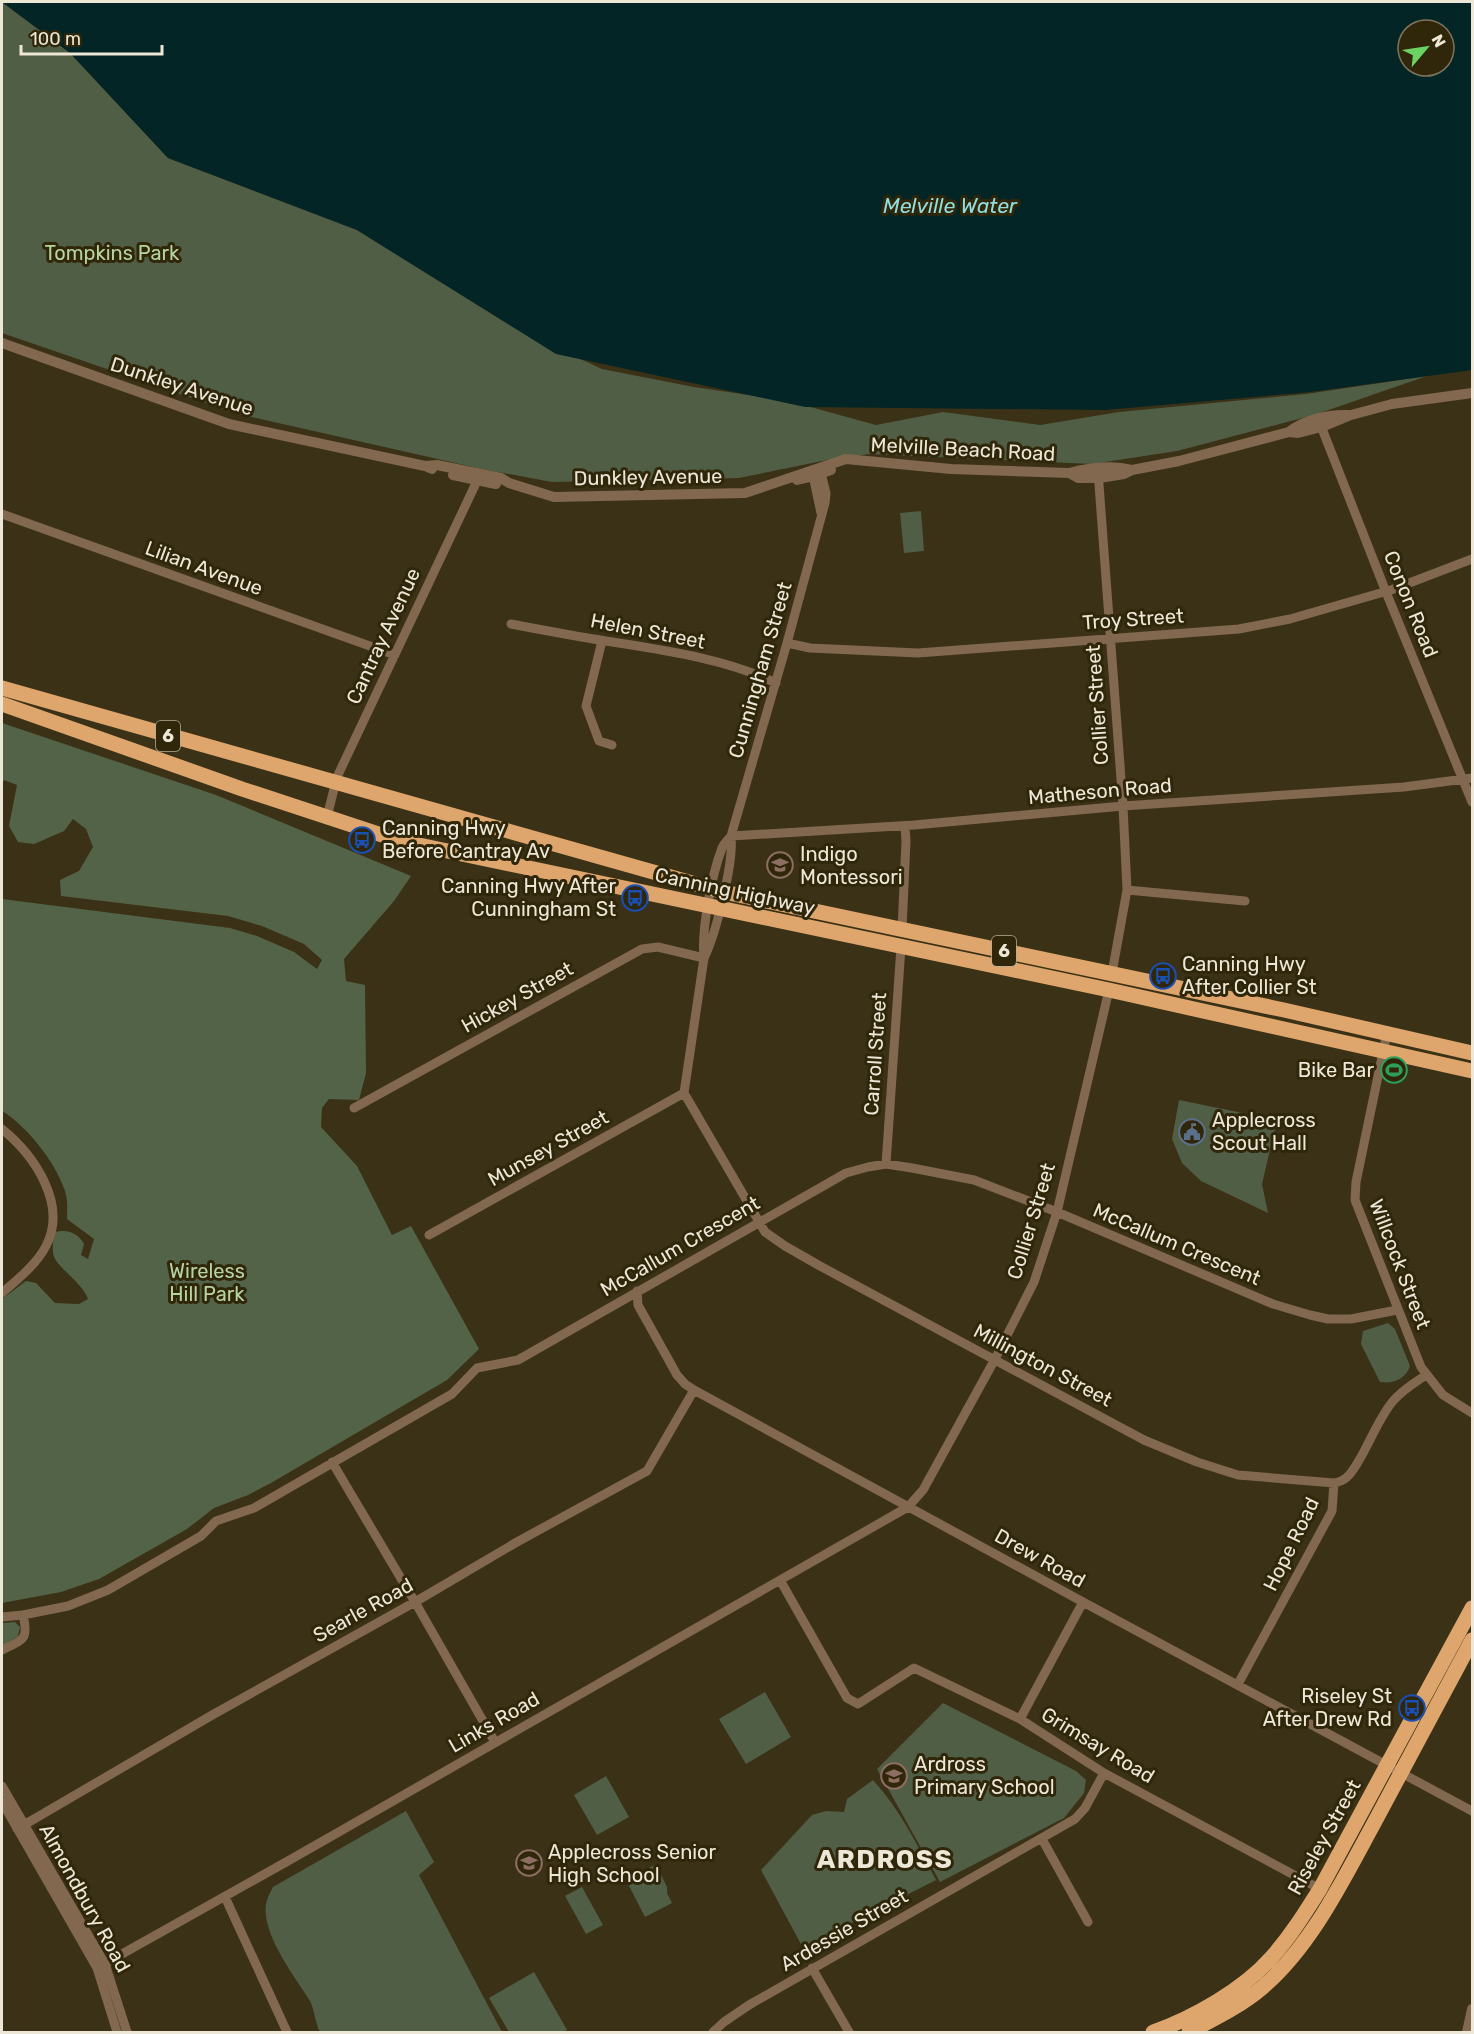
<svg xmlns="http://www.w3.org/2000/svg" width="1474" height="2034" font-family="Rubik,sans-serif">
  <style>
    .green { fill: #505e45 }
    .forest { fill: #536347 }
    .water { fill: #042525; fill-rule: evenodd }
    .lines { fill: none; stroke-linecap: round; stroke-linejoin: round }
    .minor { stroke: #81684f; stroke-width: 9 }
    .tertiary { stroke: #81684f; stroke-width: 10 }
    .trunk { stroke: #dea66c; stroke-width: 15 }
    .labels { text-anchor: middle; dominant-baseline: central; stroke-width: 6; stroke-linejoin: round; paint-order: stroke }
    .shield { fill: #30270b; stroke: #b4ad9a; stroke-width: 1.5 }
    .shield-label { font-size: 18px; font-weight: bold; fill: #ede7d7 }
    .park-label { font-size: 20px; fill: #b6d4a0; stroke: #30270b }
    .street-label { font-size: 20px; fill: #ede7d7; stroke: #30270b }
    .poi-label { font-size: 20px; fill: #ede7d7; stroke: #30270b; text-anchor: start }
    .water-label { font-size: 21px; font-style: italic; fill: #90dede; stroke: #30270b }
    .district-label { font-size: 26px; font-weight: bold; letter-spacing: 1.5px; fill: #ede7d7; stroke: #30270b }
  </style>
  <rect width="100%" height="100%" fill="#3b3116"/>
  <path class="green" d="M2 2 70 53 168 158 357 230 516 329 602 369 694 387 789 401 876 425 943 412 1040 425 1119 412 1306 394 1427 376 1314 415 1177 451 1092 464 870 454 832 459 739 478 552 482 482 469 238 414 2 333Z
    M921 511 924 551 904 553 900 513Z
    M1179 1100 1277 1120 1262 1184 1268 1213 1201 1181 1182 1163 1172 1139Z
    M1388 1323 1395 1329 1410 1366C1406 1379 1393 1384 1380 1382L1361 1344 1363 1331Z
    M765 1692 791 1737 746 1764 719 1719Z
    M943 1703 1076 1771 1086 1780 1084 1793 1064 1818 940 1882 877 1769Z
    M606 1776 629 1817 597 1835 574 1795Z
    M873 1780C900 1809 917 1845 936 1880L803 1948 761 1870 812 1815 826 1811 844 1812 847 1799Z
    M406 1811 434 1862 419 1875 502 2032H320C315 2023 315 2011 310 2001 295 1977 258 1930 267 1900 268 1896 271 1891 273 1887Z
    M656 1864 667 1887V1893L672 1903 645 1917 626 1880Z
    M582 1887 603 1925 586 1934 565 1896Z
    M534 1972 567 2030 562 2032H509L489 1998Z"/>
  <path class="forest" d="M2 723 216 795 411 876 394 901 344 959 346 981 365 985 366 1073 359 1100 329 1099 322 1108 321 1127 357 1166 392 1235 411 1226 479 1349 447 1380 271 1483 248 1495 214 1508 187 1529 99 1579 61 1592 2 1603V1299L26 1281 36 1283 55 1303 79 1304 88 1299C82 1281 53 1266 53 1252 52 1245 54 1238 55 1232 67 1229 78 1233 84 1244L81 1255 88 1259 94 1239 67 1219C67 1210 68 1200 65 1191 56 1163 27 1126 2 1111V899L230 928 257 936 294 952 317 969 322 960 304 944 262 926 228 916 61 896 60 880 79 871 93 847 86 829 73 819 64 831 34 844 18 842 9 826 17 785 4 780 2 784Z
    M15 1622 20 1627 18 1636 2 1646V1623Z"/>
  <path class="water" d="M2 2H1472V370L1311 392 1105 410 805 407 556 354 357 230 168 158 70 53ZM1408 30H1444V66H1408Z"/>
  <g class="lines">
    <path class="minor" d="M1319 421 1386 592 1472 802
      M820 469 826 493 825 503 787 643 731 836C728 840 724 843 722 848 712 874 701 930 704 958L684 1093 765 1232 785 1246 820 1266 1144 1440 1197 1462 1238 1475 1334 1483C1340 1482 1346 1479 1350 1474 1366 1454 1375 1423 1393 1401 1402 1390 1414 1383 1426 1375
      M812 471 821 513
      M1098 471 1123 806 1127 890 1112 973
      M2 514 395 655
      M511 624C543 630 574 636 606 641 662 650 724 658 776 683
      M602 641 586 706 599 741 612 745
      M787 643 810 648 918 653 1239 629 1290 619 1391 590 1472 559
      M327 817 337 777 477 481V475
      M731 836 914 825 1123 806 1404 787 1472 778
      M1127 890 1245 901
      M902 930 906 841 905 826
      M704 958C716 934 734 862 731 836
      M1387 1033 1356 1182 1355 1200 1421 1367 1443 1395 1472 1413
      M354 1108 642 949 658 947 704 958
      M2 1129C34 1155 68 1204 46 1246 36 1265 18 1279 2 1293
      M886 1164 901 947
      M429 1235 684 1093
      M637 1291 638 1305 677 1375 685 1384 694 1390 1083 1602 1472 1811
      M332 1462 415 1602 495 1742
      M780 1580 847 1698 858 1704 914 1668 1020 1719 1104 1773 1320 1889
      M2 1617 23 1615 68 1606 108 1590 201 1536 216 1521 254 1508 452 1394 477 1368 518 1360 846 1173 868 1167 886 1164 912 1168 974 1180 1057 1212 1273 1304 1310 1315 1328 1319H1351L1397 1310
      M2 1650C23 1639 29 1641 23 1615
      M1238 1684 1332 1511 1334 1483
      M1020 1719 1083 1602
      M2 1786 105 1964 127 2032
      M2 1802 97 1968 117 2032
      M17 1829 214 1714 415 1602 517 1542 647 1471 694 1390
      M1042 1839 1088 1922
      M225 1897 287 2032
      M97 1968 295 1857 908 1507 923 1490 995 1359 1034 1282 1057 1212 1109 990
      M812 1968 849 2032
      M713 2032 724 2022 749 2005 1075 1819 1085 1808 1104 1773"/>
    <path class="tertiary" d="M2 343 229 424 425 466 432 469
      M1289 432C1304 420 1328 414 1348 415
      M425 466 437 465 501 478 509 483 554 497 745 493 846 459 951 469 1069 473C1088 468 1113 465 1132 470
      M1069 473 1078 478H1099L1124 474 1132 470 1179 461 1289 432 1298 433 1322 427 1351 415 1392 404 1472 393
      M453 475 496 484
      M797 480 810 477 831 470
      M1467 2032 1472 2009"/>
    <path class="trunk" d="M2 688 724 892 1284 1010 1472 1053
      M2 704 242 789 400 841 1109 990 1472 1071
      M1153 2032C1192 2019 1244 1989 1271 1958 1290 1937 1305 1913 1320 1889L1472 1608
      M1189 2032C1214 2019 1241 2006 1263 1987 1311 1946 1343 1880 1373 1825 1406 1763 1439 1702 1472 1640"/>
  </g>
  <defs>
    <g id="bus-ring" transform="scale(1.35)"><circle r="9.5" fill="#30270b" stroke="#1a4fb4" stroke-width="1.5"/><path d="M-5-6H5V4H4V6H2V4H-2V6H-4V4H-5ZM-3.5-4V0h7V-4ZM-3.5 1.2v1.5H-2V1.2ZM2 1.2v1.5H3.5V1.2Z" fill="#1a4fb4"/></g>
    <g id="school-ring" transform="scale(1.35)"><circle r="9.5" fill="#30270b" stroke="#8d6e63" stroke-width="1.5"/><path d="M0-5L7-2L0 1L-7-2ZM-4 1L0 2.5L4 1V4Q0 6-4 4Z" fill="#8d6e63"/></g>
    <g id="stadium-ring" transform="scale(1.35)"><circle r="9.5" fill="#30270b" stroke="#2e9e5b" stroke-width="1.5"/><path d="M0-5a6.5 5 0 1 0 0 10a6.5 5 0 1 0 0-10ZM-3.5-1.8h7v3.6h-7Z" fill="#2e9e5b"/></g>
    <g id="civic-ring" transform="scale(1.35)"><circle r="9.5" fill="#30270b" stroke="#5c6f8a" stroke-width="1.5"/><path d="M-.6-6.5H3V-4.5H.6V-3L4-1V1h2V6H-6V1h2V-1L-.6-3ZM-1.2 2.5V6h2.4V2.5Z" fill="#5c6f8a"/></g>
  </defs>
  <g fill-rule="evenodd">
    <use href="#bus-ring" x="362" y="840"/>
    <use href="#school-ring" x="780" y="865"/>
    <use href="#bus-ring" x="635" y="898"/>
    <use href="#bus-ring" x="1163" y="976"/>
    <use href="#stadium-ring" x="1394" y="1070"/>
    <use href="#civic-ring" x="1192" y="1132"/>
    <use href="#bus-ring" x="1412" y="1708"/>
    <use href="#school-ring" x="894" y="1776"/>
    <use href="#school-ring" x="529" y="1863"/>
  </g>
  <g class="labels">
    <g class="shield">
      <rect x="156" y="721" width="24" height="30" rx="4.5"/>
      <rect x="992" y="936" width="24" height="30" rx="4.5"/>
    </g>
    <g class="shield-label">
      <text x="168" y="736">6</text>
      <text x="1004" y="951">6</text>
    </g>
    <g class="park-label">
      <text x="112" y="253">Tompkins Park</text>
      <text x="207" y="1271">Wireless<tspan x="207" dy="23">Hill Park</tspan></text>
    </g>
    <g class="street-label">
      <text transform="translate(182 386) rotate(18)">Dunkley Avenue</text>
      <text transform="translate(963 449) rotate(3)">Melville Beach Road</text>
      <text transform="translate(648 477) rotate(-1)">Dunkley Avenue</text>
      <text transform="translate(204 568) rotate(20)">Lilian Avenue</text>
      <text transform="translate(1411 604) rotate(68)">Conon Road</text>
      <text transform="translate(1133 619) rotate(-4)">Troy Street</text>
      <text transform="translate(648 631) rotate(11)">Helen Street</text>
      <text transform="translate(383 636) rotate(-65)">Cantray Avenue</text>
      <text transform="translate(760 670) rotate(-74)">Cunningham Street</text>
      <text transform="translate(1097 705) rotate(-94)">Collier Street</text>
      <text transform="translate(1100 791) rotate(-5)">Matheson Road</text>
      <text transform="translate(735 891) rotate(12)">Canning Highway</text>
      <text transform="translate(517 997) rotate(-29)">Hickey Street</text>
      <text transform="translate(875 1054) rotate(-86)">Carroll Street</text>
      <text transform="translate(548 1148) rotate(-29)">Munsey Street</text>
      <text transform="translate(1031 1221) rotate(-73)">Collier Street</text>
      <text transform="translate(1177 1244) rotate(23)">McCallum Crescent</text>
      <text transform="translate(680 1246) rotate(-30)">McCallum Crescent</text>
      <text transform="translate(1400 1264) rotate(69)">Willcock Street</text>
      <text transform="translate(1043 1365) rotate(28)">Millington Street</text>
      <text transform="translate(1291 1544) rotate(-64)">Hope Road</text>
      <text transform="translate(1040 1558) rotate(29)">Drew Road</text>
      <text transform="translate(363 1610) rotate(-29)">Searle Road</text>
      <text transform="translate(494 1722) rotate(-30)">Links Road</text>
      <text transform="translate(1098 1745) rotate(31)">Grimsay Road</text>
      <text transform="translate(1324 1837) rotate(-61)">Riseley Street</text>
      <text transform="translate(85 1898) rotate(61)">Almondbury Road</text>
      <text transform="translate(844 1930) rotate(-30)">Ardessie Street</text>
    </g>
    <g class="poi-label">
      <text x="382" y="828">Canning Hwy<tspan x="382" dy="23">Before Cantray Av</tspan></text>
      <text x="800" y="854">Indigo<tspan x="800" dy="23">Montessori</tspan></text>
      <text x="616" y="886" text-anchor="end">Canning Hwy After<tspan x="616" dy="23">Cunningham St</tspan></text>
      <text x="1182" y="964">Canning Hwy<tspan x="1182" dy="23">After Collier St</tspan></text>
      <text x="1374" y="1070" text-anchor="end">Bike Bar</text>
      <text x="1212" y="1120">Applecross<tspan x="1212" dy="23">Scout Hall</tspan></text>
      <text x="1392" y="1696" text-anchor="end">Riseley St<tspan x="1392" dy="23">After Drew Rd</tspan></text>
      <text x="914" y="1764">Ardross<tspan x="914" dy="23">Primary School</tspan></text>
      <text x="548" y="1852">Applecross Senior<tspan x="548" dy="23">High School</tspan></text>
    </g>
    <g class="water-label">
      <text x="950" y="205">Melville Water</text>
    </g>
    <g class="district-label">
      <text x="885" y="1859">ARDROSS</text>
    </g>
  </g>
  <rect width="1474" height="2034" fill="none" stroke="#ede7d7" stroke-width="6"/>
  <g transform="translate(1426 48) rotate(61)"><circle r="28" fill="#30270b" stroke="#7c745d" stroke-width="1.5"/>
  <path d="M0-4.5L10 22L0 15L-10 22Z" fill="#6bd363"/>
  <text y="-9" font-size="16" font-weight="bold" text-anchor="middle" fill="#ede7d7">N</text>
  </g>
  <path d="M21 45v9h141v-9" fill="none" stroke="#ede7d7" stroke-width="3"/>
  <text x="30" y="45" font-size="18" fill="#ede7d7" stroke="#30270b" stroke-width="4.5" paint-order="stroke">100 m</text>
</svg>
